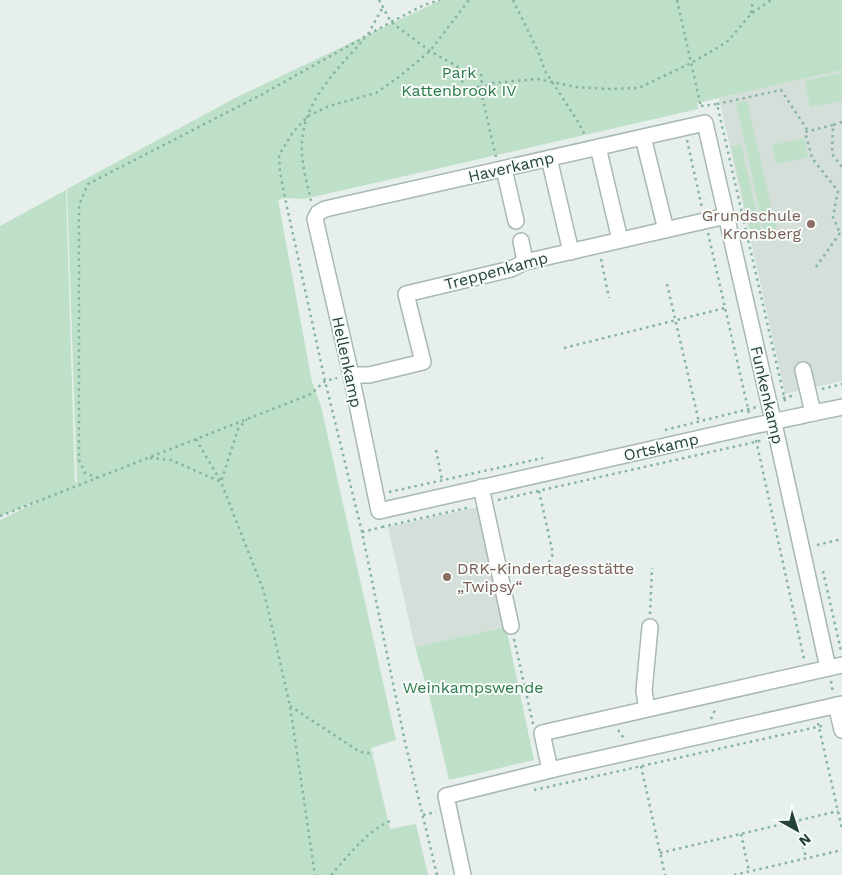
<svg xmlns="http://www.w3.org/2000/svg" width="842" height="875" font-family="'Work Sans',sans-serif">
  <style>
    .built { fill: #d4dfda }
    .green { fill: #bfe0c8 }
    .lines { fill: none; stroke-linecap: round; stroke-linejoin: round }
    .minor-casing { stroke: #a8b8b2; stroke-width: 18 }
    .path { stroke: #86b3a5; stroke-width: 2.5; stroke-dasharray: 2.5 4; stroke-linecap: butt }
    .minor { stroke: #fff; stroke-width: 15 }
    .education-dot { fill: #8d6e63; stroke: #f7fbf9; stroke-width: 2 }
    .labels { text-anchor: middle; dominant-baseline: central; stroke-width: 4; stroke-linejoin: round; paint-order: stroke }
    .park-label { font-size: 16px; fill: #2d7a4b; stroke: #f7fbf9 }
    .street-label { font-size: 16px; fill: #24423a; stroke: #f7fbf9 }
    .education-label { font-size: 16px; fill: #785e54; stroke: #f7fbf9; text-anchor: end }
  </style>
  <rect width="100%" height="100%" fill="#e6efeb"/>
  <path class="built" d="M842 70V381L785 394 719 98Z
    M478 507 506 627 415 647 388 527Z"/>
  <path class="green" d="M441 0H842V70L697 103 698 109 304 199 285 198 278 200 312 382 321 406 396 740 371 748 390 829 416 824 428 875H0V520L43 499 0 516V226L66 190 75 483 77 482 67 189 237 97Z
    M842 73V101L810 107 805 81Z
    M747 101 777 232 765 235 736 103Z
    M804 138 808 157 776 164 772 145Z
    M741 145 762 235 752 237 731 147Z
    M506 627 534 760 449 780 430 699 415 647Z"/>
  <g class="lines">
    <g class="minor-casing">
      <path id="minor" d="M643 137 666 230
        M598 147 620 240
        M549 158 571 252
        M504 169 516 221
        M521 241 525 262
        M803 370 813 413
        M351 375H369L423 362 406 294 511 269 525 262 726 216
        M481 487 511 626
        M828 668 777 437 769 403 705 123 325 209 318 213 315 219 351 375 379 511C504 482 628 455 753 426 782 420 812 413 842 407
        M836 705 842 730
        M647 709 644 691 650 627
        M550 770 542 733 842 665
        M463 875 446 796 563 767 842 704"/>
    </g>
    <path class="path" d="M379 0 391 22 430 51 465 71
      M513 0 538 51 545 71 577 120 586 137
      M677 0 701 107
      M751 13 753 0
      M368 34 383 7
      M462 79a10 10 0 1 1 20 0a10 10 0 1 1-20 0Z
      M717 104 781 90 808 131
      M701 106 717 104 786 405
      M842 122 833 125 832 154 842 167
      M833 125 805 132 812 158 838 191 833 217 840 233
      M687 140 702 208
      M496 157 480 87 493 83 537 79 576 87 608 89 639 88 691 63 717 48 728 41 751 14 771 0
      M311 201C306 179 299 156 303 133 308 97 342 64 365 38
      M708 233 749 413
      M601 259 609 298
      M816 267 840 233H842
      M667 284 699 422
      M564 348 725 308
      M822 389 842 384
      M783 398 795 395
      M665 430 757 407
      M196 439 221 482 264 592 290 706 315 875
      M756 440 804 659
      M436 450 442 480
      M150 458 171 460 221 482 238 429 247 419
      M98 478 85 473 79 460V205L88 184 261 95 391 22 424 5 440 0
      M539 491 553 554 547 566 549 579
      M389 492 543 458
      M498 500 764 440
      M0 516 311 394 325 381 337 378
      M382 527 471 507
      M362 532 382 527
      M817 545 842 539
      M823 571 841 651
      M650 614 652 568
      M514 639 533 724
      M831 681 833 693
      M290 706 357 750 364 753H374
      M711 719 716 708
      M818 723 842 829
      M618 730 625 740
      M641 766 665 875
      M534 790 826 725
      M423 815 436 812
      M797 821 806 858
      M741 834 749 871
      M660 853 838 811
      M331 875C349 855 366 832 390 821
      M437 875 405 742 362 532 325 381 285 198 280 172 279 155 293 132 308 116 329 106 376 93 400 76 430 51 469 0
      M734 875 842 850"/>
    <use href="#minor" class="minor"/>
  </g>
  <g class="education-dot">
    <circle cx="811" cy="224" r="5"/>
    <circle cx="447" cy="577" r="5"/>
  </g>
  <g class="labels">
    <g class="park-label">
      <text x="459" y="72">Park<tspan x="459" dy="18">Kattenbrook IV</tspan></text>
      <text x="473" y="687">Weinkampswende</text>
    </g>
    <g class="street-label">
      <text transform="translate(511 167) rotate(-13)">Haverkamp</text>
      <text transform="translate(496 271) rotate(-15)">Treppenkamp</text>
      <text transform="translate(347 362) rotate(78)">Hellenkamp</text>
      <text transform="translate(767 395) rotate(77)">Funkenkamp</text>
      <text transform="translate(661 447) rotate(-13)">Ortskamp</text>
    </g>
    <g class="education-label">
      <text x="801" y="215">Grundschule<tspan x="801" dy="18">Kronsberg</tspan></text>
      <text x="457" y="568" text-anchor="start">DRK-Kindertagesstätte<tspan x="457" dy="18">„Twipsy“</tspan></text>
    </g>
  </g>
  <g transform="translate(797 830) rotate(141)" stroke="#f7fbf9" stroke-width="4" paint-order="stroke">
  <path d="M0-4L9 19L0 12L-9 19Z" fill="#24423a"/>
  <text y="-8" font-size="14" font-weight="bold" text-anchor="middle" fill="#24423a">N</text>
  </g>
</svg>
